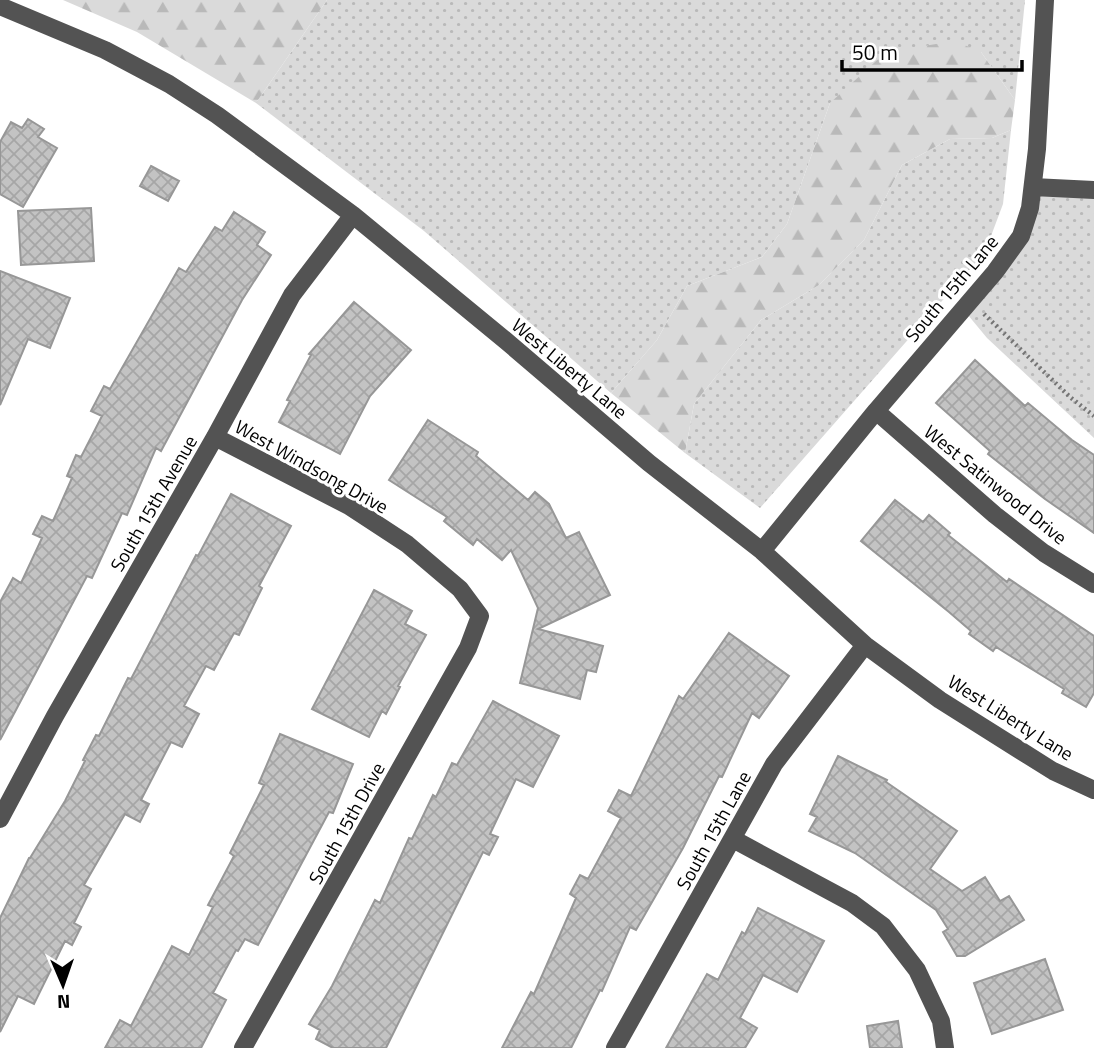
<svg xmlns="http://www.w3.org/2000/svg" width="1094" height="1048" font-family="'Titillium Web',sans-serif">
  <style>
    .grass { fill: url(#grass-dots) }
    .forest { fill: url(#forest-firs) }
    .building { fill: url(#building-cross-hatch); stroke: #979797; stroke-width: 2 }
    .lines { fill: none; stroke-linecap: round; stroke-linejoin: round }
    .path { stroke: #757575; stroke-width: 4.5; stroke-dasharray: 2 3.5; stroke-linecap: butt }
    .minor { stroke: #535353; stroke-width: 18 }
    .labels { text-anchor: middle; dominant-baseline: central; stroke-width: 6; stroke-linejoin: round; paint-order: stroke }
    .street-label { font-size: 19px; fill: #000; stroke: #fff }
  </style>
  <defs>
    <pattern id="grass-dots" width="8" height="8" patternUnits="userSpaceOnUse" patternTransform="scale(1.75)"><rect width="8" height="8" fill="#dadada"/><path d="M2 2h.1M6 6h.1" fill="none" stroke="#b9b9b9" stroke-width="1.8" stroke-linecap="round"/></pattern>
    <pattern id="forest-firs" width="22" height="20" patternUnits="userSpaceOnUse" patternTransform="scale(1.75)"><rect width="22" height="20" fill="#dadada"/><path d="M5 1l3.5 6h-7zM16 11l3.5 6h-7z" fill="#b9b9b9"/></pattern>
    <pattern id="building-cross-hatch" width="8" height="8" patternUnits="userSpaceOnUse" patternTransform="scale(1.75)"><rect width="8" height="8" fill="#c3c3c3"/><path d="M0 0l8 8M0 8l8-8" fill="none" stroke="#a6a6a6"/></pattern>
  </defs>
  <rect width="100%" height="100%" fill="#fff"/>
  <path class="grass" d="M327 0H1025L1015 100 981 52 830 103 787 224 762 257 687 286 657 340 611 393 424 231 256 103Z
    M1011 130 1003 204 985 252 760 508 685 453 694 404 761 320 819 285 864 240 902 165 950 139 992 138Z
    M1033 187 1094 190V438L987 338 963 309 1021 236Z"/>
  <path class="forest" d="M63 0H327L256 103 137 32Z
    M955 41 981 52 1015 100 1011 130 992 138 950 139 902 165 864 240 819 285 761 320 694 404 685 453 611 393 657 340 687 286 762 257 787 224 830 103 886 52Z"/>
  <path class="building" d="M28 119 44 129 38 137 57 148 23 207 0 194V142L11 122 22 128Z
    M151 166 179 181 168 201 140 186Z
    M91 208 94 261 21 265 18 211Z
    M234 212 265 232 257 245 271 255 242 300 161 451 156 448 127 515 122 513 92 578 87 576 0 740V602L13 578 21 583 42 538 33 534 42 516 53 521 72 478 67 476 76 455 81 457 102 416 91 411 104 386 110 389 179 268 186 272 215 227 222 231Z
    M0 271 70 298 50 348 28 339 0 405Z
    M354 302 411 350 370 396 340 454 279 422 290 401 287 400 311 355 309 354Z
    M975 360 1025 406 1028 403 1072 440 1094 455V533L1045 499 988 454 990 451 936 403Z
    M428 420 478 452 476 456 528 500 535 492 549 504 566 538 579 532 610 595 538 629 603 646 596 672 587 670 580 699 520 683 538 608 511 550 502 560 477 539 473 545 444 521 447 517 389 480Z
    M231 494 291 526 259 586 262 588 239 635 234 633 214 670 206 666 184 706 199 714 182 747 171 742 141 800 149 804 140 822 125 814 84 885 91 889 74 923 81 927 72 945 65 941 34 1004 18 996 0 1032V918L29 858H30L65 801 85 761 83 760 96 735 99 736 128 678 131 679 196 555 198 556Z
    M895 500 923 522 929 515 950 533 948 535 1007 582 1009 579 1094 636V693L1086 707 1062 693 1064 689 996 647 993 651 969 634 971 631 949 612 861 541Z
    M374 590 412 611 405 624 426 635 398 686 400 687 386 714 382 711 369 737 312 709Z
    M729 633 789 676 759 718 752 713 722 777 719 776 683 848 636 930 630 927 602 991 600 990 571 1048H502L531 992 534 994 576 898 570 894 580 875 588 879 621 818 608 811 619 790 631 796 679 696 683 699Z
    M493 701 559 736 533 787 516 779 490 834 498 837 489 855 483 852 386 1048H333L316 1039 320 1030 309 1024 332 986 375 900 380 903 409 838 412 839 433 795 436 797 452 763 457 765Z
    M280 734 353 764 333 813 329 812 258 945 245 939 238 951 236 950 213 993 226 1000 201 1048H105L120 1020 131 1026 172 946 189 955 213 907 208 905 234 856 230 853 264 785 259 783Z
    M838 756 887 780 886 782 957 831 930 869 962 891 985 877 1000 901 1009 896 1024 920 965 956H957L943 932 948 929 936 910 855 853 809 831 817 817 810 814Z
    M758 908 824 941 797 992 763 975 740 1018 757 1028 745 1048H666L707 974 718 980 742 932 745 934Z
    M1045 959 1063 1010 992 1034 974 983Z
    M898 1021 902 1048H870L867 1026Z"/>
  <g class="lines">
    <path class="path" d="M984 314 1070 397 1094 416"/>
    <path class="minor" d="M0 6 105 50 169 84 217 115 353 215 505 340 649 463 762 551 865 645 940 700 1053 771 1094 790
      M1033 187 1094 190
      M876 411 995 515 1044 553 1094 584
      M215 437 349 506 407 544 460 589 480 616 468 648 243 1048
      M762 551 876 411 995 272 1021 236 1030 208 1037 149 1045 0
      M0 819 55 716 215 437 292 295 353 215
      M733 839 852 903 883 926 917 970 941 1021 945 1048
      M615 1048 774 764 865 645"/>
  </g>
  <g class="labels">
    <g class="street-label">
      <text transform="translate(951 288) rotate(-50)">South 15th Lane</text>
      <text transform="translate(570 368) rotate(40)">West Liberty Lane</text>
      <text transform="translate(312 466) rotate(29)">West Windsong Drive</text>
      <text transform="translate(996 484) rotate(39)">West Satinwood Drive</text>
      <text transform="translate(153 503) rotate(-60)">South 15th Avenue</text>
      <text transform="translate(1011 717) rotate(32)">West Liberty Lane</text>
      <text transform="translate(346 823) rotate(-61)">South 15th Drive</text>
      <text transform="translate(713 830) rotate(-61)">South 15th Lane</text>
    </g>
  </g>
  <g transform="translate(63 985) rotate(178)" stroke="#ffffff" stroke-width="5" paint-order="stroke">
  <path d="M0-5L12 26L0 18L-12 26Z" fill="#000000"/>
  <text y="-10" font-size="19" font-weight="bold" text-anchor="middle" fill="#000000">N</text>
  </g>
  <path d="M842 60v10h180v-10" fill="none" stroke="#000000" stroke-width="3.5"/>
  <text x="852" y="60" font-size="21" fill="#000000" stroke="#ffffff" stroke-width="5" paint-order="stroke">50 m</text>
</svg>
